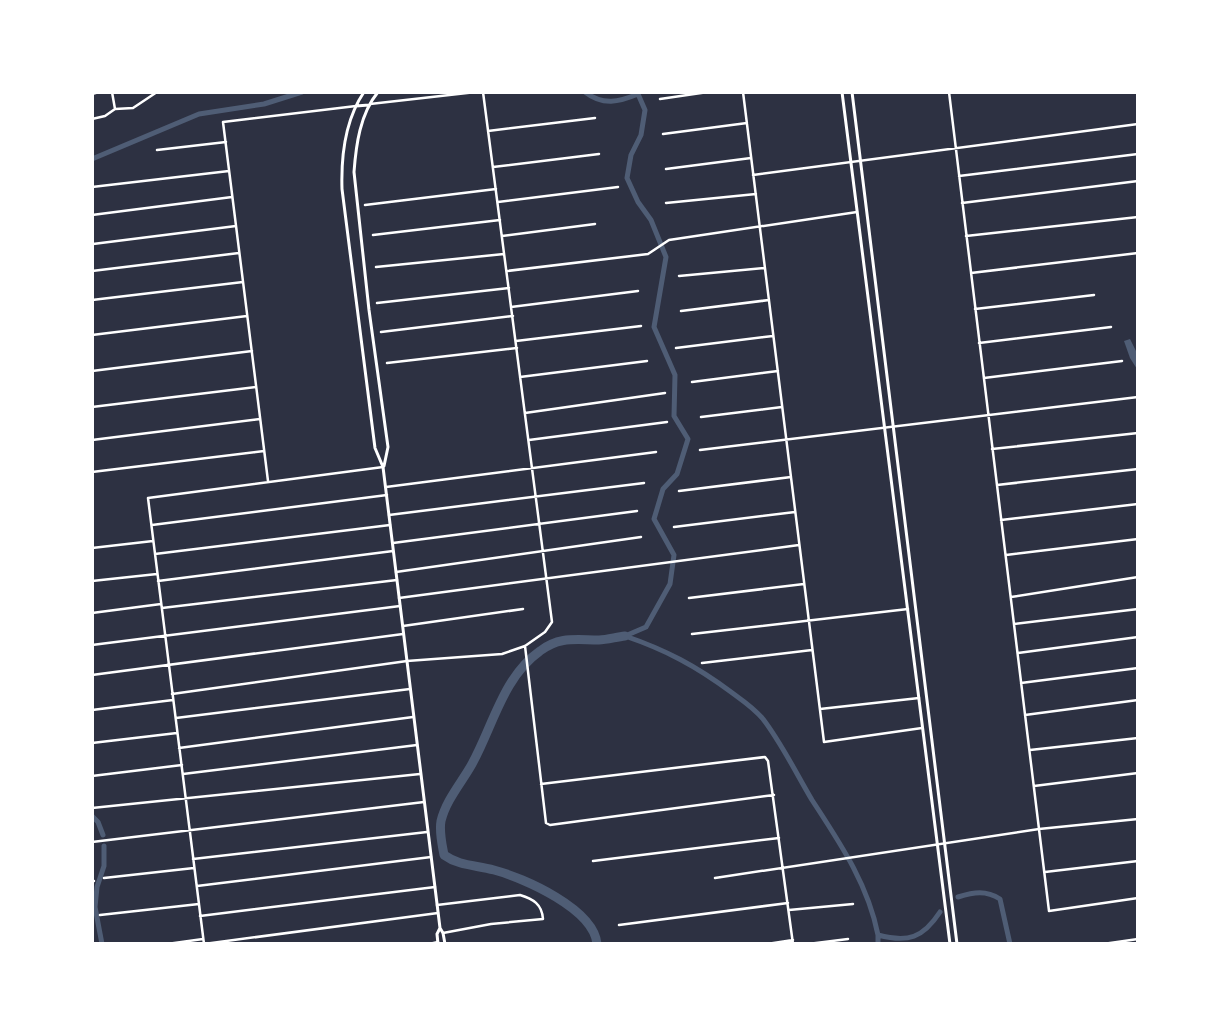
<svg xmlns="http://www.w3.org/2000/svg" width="1230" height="1036" font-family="Poppins,sans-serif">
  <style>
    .water { fill: #4f5d75 }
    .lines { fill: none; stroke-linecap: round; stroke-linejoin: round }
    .canal { stroke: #4f5d75; stroke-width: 5 }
    .river { stroke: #4f5d75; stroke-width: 9 }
    .minor { stroke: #fff; stroke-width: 2.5 }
    .tertiary { stroke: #fff; stroke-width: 3 }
  </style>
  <rect width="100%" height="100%" fill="#2d3142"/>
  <path class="water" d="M1130 339 1137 353V369L1130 358 1124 341Z"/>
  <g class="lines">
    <path class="canal" d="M585 92C603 106 619 102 638 94L645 110 641 135 631 155 627 178 638 202 651 220 666 257 654 327 675 375 674 416 688 439 677 474 663 489 654 519 674 555 670 584 646 627 625 636C666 650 696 666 731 692 742 700 754 708 763 719 782 744 796 773 812 800 840 843 868 884 878 935 908 943 923 938 940 912
      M92 159 199 114 264 104 302 92
      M92 816 98 822 103 835
      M958 897C974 892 986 890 1000 899L1010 944
      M878 935V944
      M102 944 95 907 97 887 104 866V846"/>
    <path class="river" d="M597 944C594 909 524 878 494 870 476 865 459 866 444 855 442 844 439 832 441 821 446 800 462 782 472 764 493 726 503 677 540 651 560 636 576 640 599 640 607 640 616 637 625 636"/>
    <path class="minor" d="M112 92 115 109
      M743 92 824 742 922 728
      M949 92 1049 911 1138 898
      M92 94 99 92
      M660 99 708 92
      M370 104 476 92
      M92 119 105 116 115 109 133 108 157 92
      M488 131 595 118
      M663 134 747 123
      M157 150 226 142
      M493 167 599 154
      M666 169 751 158
      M753 175 1138 124
      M959 176 1138 154
      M92 187 229 171
      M498 202 618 187
      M666 203 756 194
      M962 203 1138 181
      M365 205 496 189
      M92 215 232 197
      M373 235 500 220
      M502 236 595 224
      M966 236 1138 217
      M93 244 236 226
      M376 267 504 254
      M92 271 239 253
      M507 271 648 254 669 240 857 212
      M971 273 1138 253
      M679 276 765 268
      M92 300 243 282
      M377 303 509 288
      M511 307 638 291
      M975 309 1094 295
      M681 311 769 300
      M381 332 513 316
      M92 335 247 316
      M516 341 641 326
      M979 343 1111 327
      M676 348 773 336
      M387 363 517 348
      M92 371 252 351
      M520 377 647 361
      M984 378 1122 361
      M692 382 778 371
      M92 407 256 387
      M525 413 665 393
      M701 417 782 407
      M92 440 260 419
      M529 440 667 422
      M992 449 1138 433
      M700 450 1138 397
      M92 472 264 451
      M268 481 223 122 356 106
      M997 485 1138 469
      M386 487 656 452
      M679 491 791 477
      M389 515 644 483
      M1001 520 1138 504
      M152 525 387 495
      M674 527 795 512
      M393 543 637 511
      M92 548 153 541
      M155 554 390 525
      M1006 555 1138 539
      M396 572 641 537
      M92 581 157 574
      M158 581 393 551
      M1011 597 1138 577
      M399 598 799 545
      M689 598 804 584
      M162 608 397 580
      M92 613 161 604
      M1014 624 1138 609
      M403 626 523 609
      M692 634 908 609
      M92 645 400 606
      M525 646 546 823 550 825 774 795
      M1018 653 1138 637
      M702 663 812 650
      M92 675 403 634
      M1021 683 1138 668
      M172 694 407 661 502 654 525 646 545 632 552 622 483 92
      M820 709 919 698
      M92 710 173 700
      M1025 715 1138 700
      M176 718 410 689
      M92 743 177 733
      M179 748 413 717
      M1030 750 1138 738
      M183 774 417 745
      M92 776 182 765
      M541 784 765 757 768 761 793 944
      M1034 786 1138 773
      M92 808 420 774
      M92 842 424 802
      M193 859 427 832
      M593 861 779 838
      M1045 872 1138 861
      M104 878 194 868
      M715 878 1039 829 1138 819
      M92 881H94
      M197 886 431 857
      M437 905 520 895C533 899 542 904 543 919L491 924 443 933
      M789 910 853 904
      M100 915 199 904
      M200 916 435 887
      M619 925 788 903
      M167 944 203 939
      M204 944 148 498 383 467
      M204 944 438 913
      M429 944 438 942
      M767 944 793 940
      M808 944 848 939
      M1103 944 1138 939"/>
    <path class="tertiary" d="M364 92C345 120 341 157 342 189L375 448 383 467 440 928 443 933 445 944
      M378 92C360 114 356 145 354 172L369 310 388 447 384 466
      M842 92 950 944
      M852 92 957 944
      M356 106 369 105
      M438 944 437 934 440 928"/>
  </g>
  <rect width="1230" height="1036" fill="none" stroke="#ffffff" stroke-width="188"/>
</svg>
